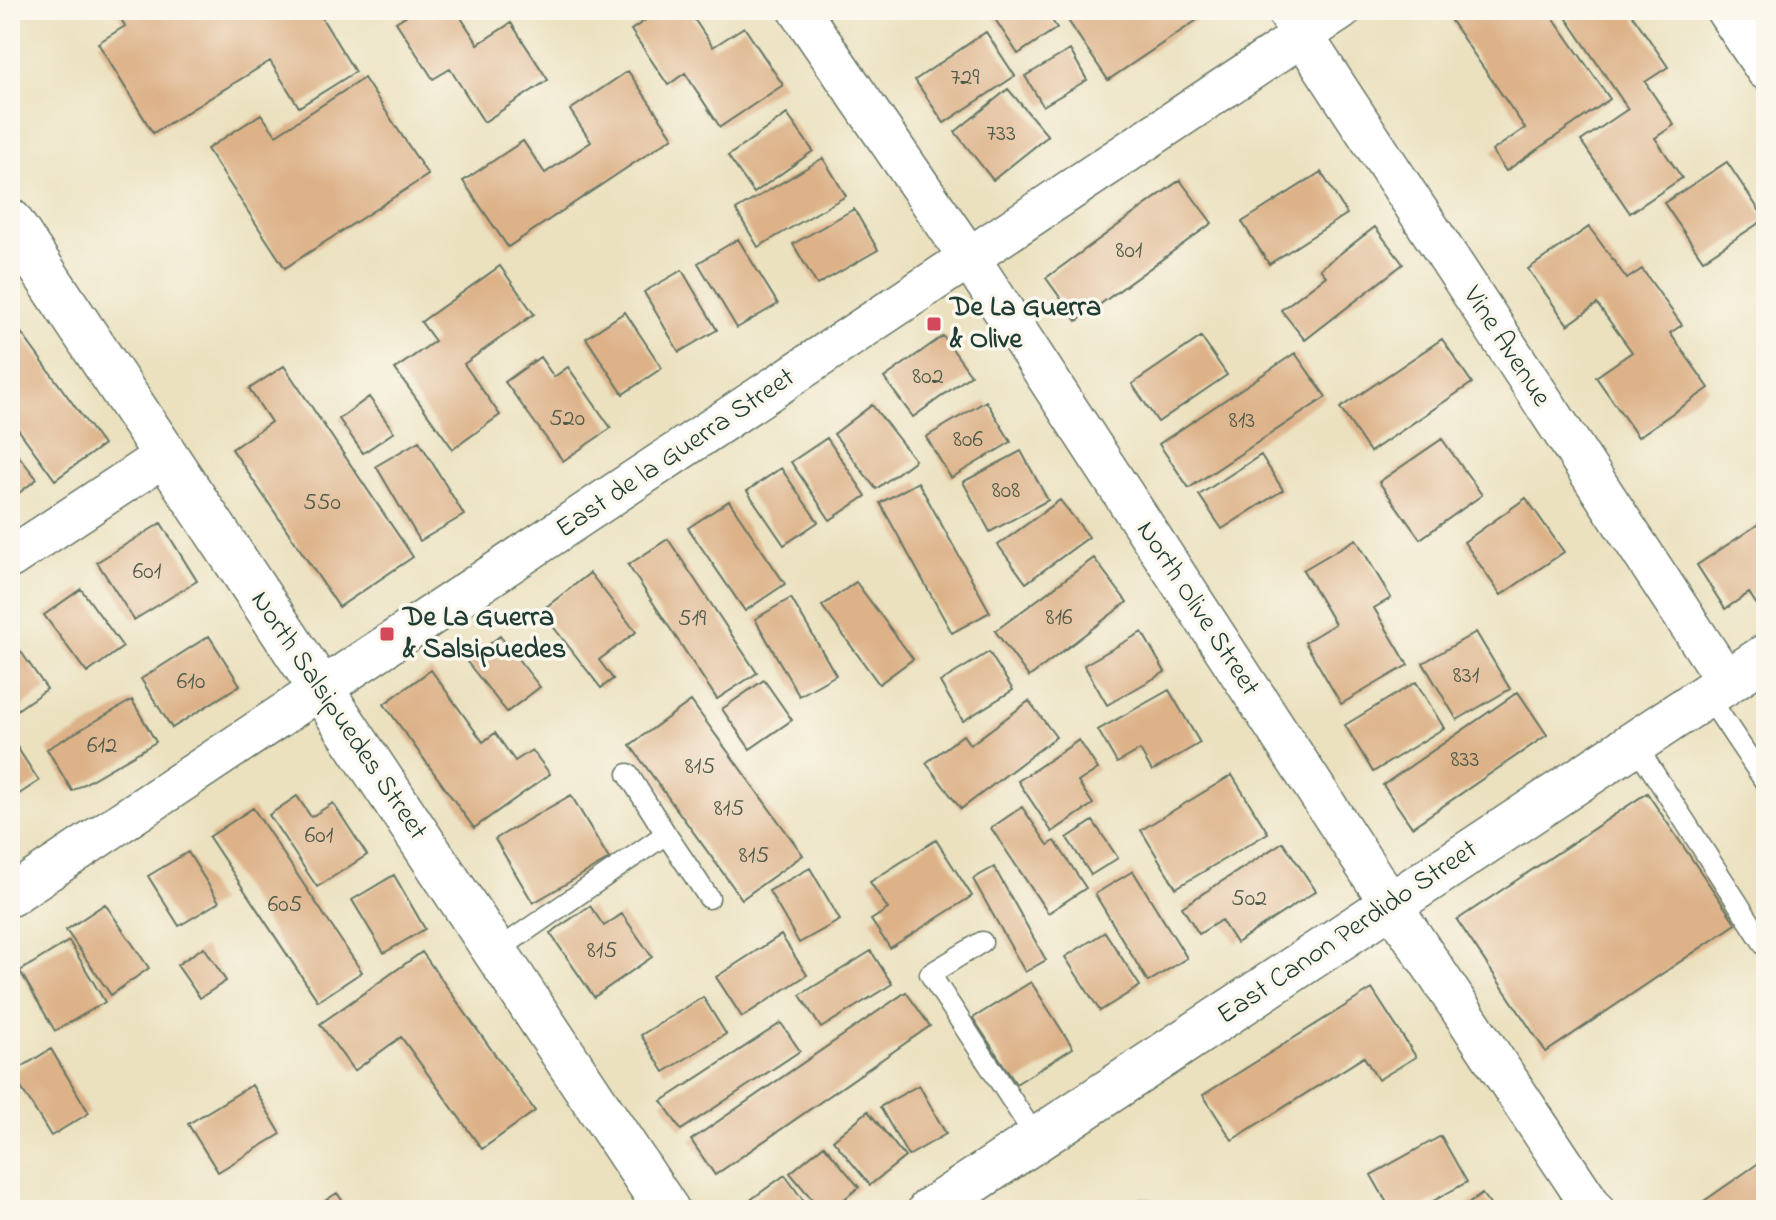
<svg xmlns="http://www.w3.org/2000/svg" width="1776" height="1220" font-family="'Indie Flower',sans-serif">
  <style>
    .green { fill: #8fc77a; stroke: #578257; stroke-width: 2 }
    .building { fill: #ddb289 }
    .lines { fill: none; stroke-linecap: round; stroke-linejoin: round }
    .service-casing { stroke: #667665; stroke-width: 23 }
    .minor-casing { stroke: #667665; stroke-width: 43 }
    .tertiary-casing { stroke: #667665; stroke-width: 47 }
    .service { stroke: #fff; stroke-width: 20 }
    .minor { stroke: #fff; stroke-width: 40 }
    .tertiary { stroke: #fff; stroke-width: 44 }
    .poi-dot { fill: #d1495b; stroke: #fbf7ec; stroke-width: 3 }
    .labels { text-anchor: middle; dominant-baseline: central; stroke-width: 7; stroke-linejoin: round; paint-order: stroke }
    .number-label { font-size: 24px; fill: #4e5a49 }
    .poi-label { font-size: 28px; font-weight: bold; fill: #1f3d34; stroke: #fbf7ec; text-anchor: start }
    .street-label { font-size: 28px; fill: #1f3d34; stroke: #fbf7ec }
  </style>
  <rect width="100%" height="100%" fill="#fbf7ec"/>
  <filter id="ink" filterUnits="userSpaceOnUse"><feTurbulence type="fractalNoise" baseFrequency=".0125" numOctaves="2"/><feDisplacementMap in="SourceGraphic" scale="16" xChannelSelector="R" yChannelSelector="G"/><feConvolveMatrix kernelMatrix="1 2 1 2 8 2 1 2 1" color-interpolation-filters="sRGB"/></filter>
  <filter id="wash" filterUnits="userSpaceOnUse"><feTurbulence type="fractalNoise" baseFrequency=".006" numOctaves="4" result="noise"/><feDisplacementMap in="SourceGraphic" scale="32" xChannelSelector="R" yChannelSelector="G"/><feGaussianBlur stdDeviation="1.8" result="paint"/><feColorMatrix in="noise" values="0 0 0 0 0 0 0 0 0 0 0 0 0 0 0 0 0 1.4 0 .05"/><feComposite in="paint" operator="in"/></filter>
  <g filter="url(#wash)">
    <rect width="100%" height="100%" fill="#ebe1bf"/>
    <path class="green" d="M1142 1198 1183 1208 1184 1210H1126Z"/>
    <g id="blocks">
      <path class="building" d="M116 10H317L355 72 299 107 270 61 153 133 98 43 125 26Z
        M415 10H456L478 44 511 23 548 80 484 122 450 69 433 79 396 22Z
        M646 10H688L713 47 744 27 783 85 720 127 685 73 668 85 631 30 650 17Z
        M996 10H1045L1057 28 1018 54 991 13Z
        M1061 10H1212L1108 80Z
        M1467 10H1548L1610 99 1506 171 1492 151 1525 128 1451 21Z
        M1561 10H1629L1668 67 1645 82 1674 125 1655 138 1682 178 1630 213 1581 141 1628 109Z
        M986 32 1015 76 944 123 915 80Z
        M1070 50 1087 80 1043 106 1025 76Z
        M628 71 673 137 508 247 463 181 523 141 545 173 591 142 570 110Z
        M364 78 428 175 285 268 207 149 261 114 276 135Z
        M1008 89 1048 136 993 180 955 132Z
        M787 114 813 151 754 193 728 156Z
        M823 158 846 196 758 247 736 210Z
        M1727 162 1765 219 1703 260 1664 203Z
        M1321 172 1347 214 1269 264 1242 222Z
        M1180 180 1212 223 1077 321 1046 278Z
        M854 209 878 250 817 285 793 244Z
        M1375 227 1403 264 1305 340 1281 310 1326 276 1320 269Z
        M1589 227 1627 279 1642 269 1682 325 1670 333 1709 388 1638 437 1596 377 1632 352 1597 304 1568 325 1528 269Z
        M738 239 778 304 737 328 698 263Z
        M500 266 534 314 464 364 500 415 453 449 395 369 435 341 421 322Z
        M682 270 717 330 679 352 644 292Z
        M625 312 662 368 623 394 586 338Z
        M17 327 103 445 55 480 10 418V332Z
        M943 336 971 375 913 417 884 378Z
        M1201 337 1227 375 1158 422 1132 384Z
        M1442 339 1472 383 1370 452 1340 408Z
        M1295 353 1326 397 1189 488 1159 444Z
        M540 357 554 377 568 367 611 428 563 461 505 382Z
        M284 366 413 557 339 607 232 449 271 422 249 389Z
        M369 397 394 432 363 453 339 419Z
        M986 401 1011 442 951 478 926 437Z
        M872 405 915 460 876 489 834 434Z
        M827 438 866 496 830 520 791 462Z
        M1442 439 1482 495 1420 539 1379 482Z
        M419 441 464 515 420 541 376 466Z
        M10 445 37 479 10 500Z
        M1021 451 1048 500 990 532 963 482Z
        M1261 455 1283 490 1222 529 1199 495Z
        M781 468 818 522 784 545 747 491Z
        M918 482 990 612 952 633 880 503Z
        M1526 498 1564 552 1501 595 1464 542Z
        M1060 500 1089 537 1026 583 998 545Z
        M729 501 785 584 745 611 688 528Z
        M1766 519V603L1759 608 1749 593 1725 609 1697 565Z
        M161 523 197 581 134 620 97 562Z
        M668 539 757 673 717 699 628 565Z
        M1356 539 1391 598 1374 608 1408 665 1341 704 1305 642 1335 624 1303 570Z
        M1094 558 1127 602 1029 677 995 631Z
        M590 573 636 632 599 660 613 679 601 688 541 611Z
        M856 582 913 659 879 684 822 606Z
        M81 589 123 647 87 673 44 615Z
        M791 598 836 675 799 696 755 619Z
        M1142 632 1165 672 1107 705 1084 665Z
        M1476 632 1510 689 1457 720 1423 663Z
        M10 636 47 689 17 710 10 701Z
        M209 636 240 685 172 728 141 679Z
        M500 636 540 687 507 712 467 662Z
        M989 652 1013 690 963 721 940 682Z
        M431 670 483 742 495 733 515 761 532 750 550 774 474 828 384 704Z
        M764 680 792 720 750 749 722 709Z
        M1416 682 1444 728 1373 772 1345 725Z
        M1169 690 1200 743 1152 771 1140 750 1117 763 1098 730Z
        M1518 692 1547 735 1412 827 1383 785Z
        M132 700 156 742 72 791 47 749Z
        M691 701 803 855 742 899 630 745Z
        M1029 701 1056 737 961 809 926 763 963 735 970 745Z
        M10 736 39 781 10 800Z
        M1079 740 1098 769 1078 782 1093 804 1052 832 1018 781Z
        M1232 775 1268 833 1176 888 1141 830Z
        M1647 793 1736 924 1546 1052 1457 920Z
        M571 795 609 859 533 903 495 839Z
        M297 796 311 817 333 803 367 855 317 887 269 815Z
        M1022 807 1048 845 1055 841 1086 888 1048 913 991 828Z
        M253 808 362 972 318 1001 209 837Z
        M1093 821 1118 858 1091 875 1067 838Z
        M936 840 972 896 890 948 871 920 888 909 870 882Z
        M1283 842 1316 891 1236 943 1221 920 1199 934 1182 907Z
        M188 852 219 902 179 926 148 876Z
        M994 867 1046 960 1025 972 973 879Z
        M810 868 840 920 799 943 769 891Z
        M1133 871 1187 958 1148 982 1095 894Z
        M394 875 425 929 384 953 352 900Z
        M105 904 149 968 111 995 66 930Z
        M590 906 604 926 622 914 652 957 594 997 550 933Z
        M1105 932 1140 986 1100 1011 1065 957Z
        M781 935 807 975 742 1017 716 977Z
        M69 941 105 1002 55 1031 20 971Z
        M204 947 226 981 200 998 177 965Z
        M871 951 892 984 821 1028 800 995Z
        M422 952 535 1111 482 1149 401 1037 354 1071 320 1024Z
        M1031 982 1073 1048 1016 1084 973 1018Z
        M1372 989 1416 1057 1378 1080 1364 1057 1232 1140 1203 1095Z
        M906 992 930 1026 715 1175 691 1140Z
        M703 997 726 1034 664 1072 641 1035Z
        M781 1023 800 1051 681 1130 662 1101Z
        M51 1049 89 1113 51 1136 12 1073Z
        M252 1085 281 1134 218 1172 188 1124Z
        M919 1085 946 1134 908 1156 880 1107Z
        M868 1111 905 1157 870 1185 833 1140Z
        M1441 1136 1467 1182 1417 1210H1391L1371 1175Z
        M824 1145 859 1187 831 1210H821L790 1173Z
        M1763 1160 1766 1164V1210H1691Z
        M785 1175 810 1210H751L746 1203Z
        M337 1193 349 1210H311Z
        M1482 1194 1494 1210H1460Z"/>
    </g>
  </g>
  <g filter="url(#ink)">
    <use href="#blocks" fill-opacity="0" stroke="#667665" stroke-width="2"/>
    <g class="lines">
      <g class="service-casing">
        <path id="service" d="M1707 695 1766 783
          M1635 744 1766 947
          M666 834 709 898
          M982 942 930 974 1037 1139
          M495 952 666 834 628 774"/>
      </g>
      <g class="minor-casing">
        <path id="minor" d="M799 10 970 259 1369 871 1594 1210
          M1286 10 1727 682
          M1726 10 1766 70
          M10 558 164 456
          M10 896 1341 10"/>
      </g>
      <g class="tertiary-casing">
        <path id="tertiary" d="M10 221 667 1210
          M930 1210 1766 656"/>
      </g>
      <use href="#service" class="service"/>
      <use href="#minor" class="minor"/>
      <use href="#tertiary" class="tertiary"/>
    </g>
  </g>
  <g class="poi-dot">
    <rect x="926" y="316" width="16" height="16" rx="4"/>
    <rect x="379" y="626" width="16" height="16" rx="4"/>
  </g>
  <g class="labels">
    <g class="number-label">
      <text x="965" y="78">729</text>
      <text x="1001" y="134">733</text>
      <text x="1129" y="251">801</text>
      <text x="928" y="377">802</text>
      <text x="567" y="419">520</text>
      <text x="1242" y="421">813</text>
      <text x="968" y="440">806</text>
      <text x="1006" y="491">808</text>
      <text x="322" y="503">550</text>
      <text x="147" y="572">601</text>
      <text x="1059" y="618">816</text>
      <text x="692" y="619">519</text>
      <text x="1466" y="676">831</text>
      <text x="191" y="682">610</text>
      <text x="102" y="746">612</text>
      <text x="1465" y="760">833</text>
      <text x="700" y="767">815</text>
      <text x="729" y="809">815</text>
      <text x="319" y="836">601</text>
      <text x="754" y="856">815</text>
      <text x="1249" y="899">502</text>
      <text x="285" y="905">605</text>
      <text x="602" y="951">815</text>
    </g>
    <g class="poi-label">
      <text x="950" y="308">De La Guerra<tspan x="950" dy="32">&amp; Olive</tspan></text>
      <text x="403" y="618">De La Guerra<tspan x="403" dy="32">&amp; Salsipuedes</tspan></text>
    </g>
    <g class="street-label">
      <text transform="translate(1506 347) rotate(57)">Vine Avenue</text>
      <text transform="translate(676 454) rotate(-34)">East de la Guerra Street</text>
      <text transform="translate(1197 609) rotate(57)">North Olive Street</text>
      <text transform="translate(338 716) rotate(56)">North Salsipuedes Street</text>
      <text transform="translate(1348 933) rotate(-34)">East Canon Perdido Street</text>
    </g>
  </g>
  <rect width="1776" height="1220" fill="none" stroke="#fbf7ec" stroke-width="40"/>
</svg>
